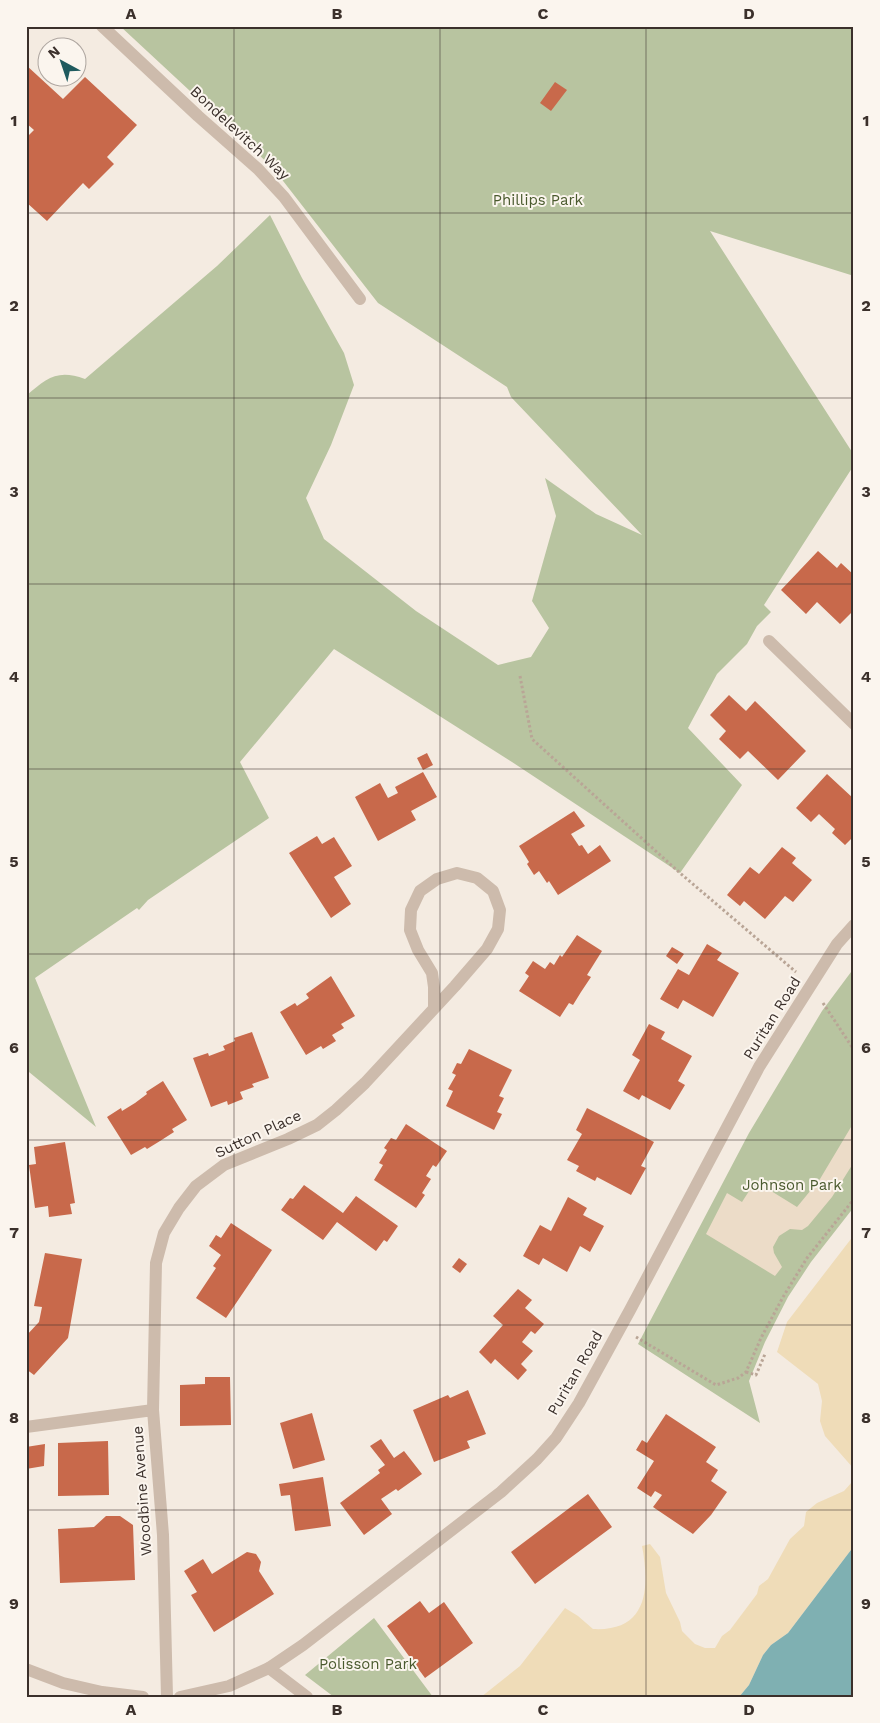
<svg xmlns="http://www.w3.org/2000/svg" width="880" height="1723" font-family="'Work Sans',sans-serif">
  <style>
    .green { fill: #b8c4a0 }
    .sand { fill: #efdcb8 }
    .plaza { fill: #ecdcc8 }
    .water { fill: #7fb0b2 }
    .building { fill: #c8694b }
    .lines { fill: none; stroke-linecap: round; stroke-linejoin: round }
    .path { stroke: #b9a596; stroke-width: 3; stroke-dasharray: 2.5 2.5; stroke-linecap: butt }
    .service { stroke: #cdbbac; stroke-width: 12 }
    .minor { stroke: #cdbbac; stroke-width: 12 }
    .tertiary { stroke: #cdbbac; stroke-width: 12 }
    .grid { fill: none; stroke: #3b302b; stroke-width: 1; stroke-opacity: 0.55 }
    .labels { text-anchor: middle; dominant-baseline: central; stroke-width: 4; stroke-linejoin: round; paint-order: stroke }
    .street-label { font-size: 15px; fill: #3b302b; stroke: #fbf5ee }
    .park-label { font-size: 15px; fill: #4a5a2e; stroke: #fbf5ee }
    .neatline { fill: none; stroke: #3b302b; stroke-width: 2 }
    .grid-label { font-size: 16px; text-anchor: middle; font-weight: bold; fill: #3b302b }
  </style>
  <rect width="100%" height="100%" fill="#f4ebe1"/>
  <path class="green" d="M120 26H854V276L710 231 854 455V465L764 605 771 612 757 626 747 644 717 674 688 728 742 785 680 873 512 762 334 649 240 762 269 818 148 900 139 910 137 908 35 978 96 1127 29 1072 26 1074V396C47 378 57 369 85 379L217 266 270 215 302 278 344 353 354 385 331 445 306 498 324 539 416 611 498 665 531 657 549 628 532 601 556 516 545 478 596 514 642 535 511 397 507 387 378 303 273 168Z
    M854 968V1207L811 1262 788 1297 765 1342 749 1381 760 1423 638 1344 749 1133 822 1011Z
    M374 1618 433 1697H334L305 1675Z"/>
  <path class="sand" d="M854 1235V1546L788 1633 771 1645 763 1655 749 1685 739 1697H481L520 1666 565 1608 578 1616 593 1629C648 1632 650 1588 642 1546L650 1544 660 1557 666 1593 680 1622 682 1631 695 1644 705 1648H715L722 1636 730 1630 757 1594 759 1586 768 1579 790 1539 804 1526 806 1512 817 1503 844 1491 852 1482 854 1469 825 1436 820 1421 822 1401 818 1384 777 1352 787 1322Z"/>
  <path class="plaza" d="M854 1122V1162L832 1197 808 1226 802 1230 790 1229 779 1236 773 1247 774 1253 782 1267 775 1276 706 1234 727 1193 742 1202 753 1185 760 1190 763 1186 797 1207 820 1179Z"/>
  <path class="water" d="M854 1546V1697H739L749 1685 763 1655 771 1645 788 1633Z"/>
  <path class="building" d="M26 65 63 99 85 77 137 125 107 157 114 164 89 189 83 183 47 221 26 202V138L34 130 26 123Z
    M555 82 567 90 551 111 540 103Z
    M818 551 837 568 841 563 854 575V610L840 624 817 602 806 614 781 590Z
    M729 695 746 711 755 701 806 751 778 780 748 751 740 759 719 739 726 731 710 715Z
    M427 753 433 765 423 770 417 758Z
    M423 772 437 797 411 811 416 820 378 841 355 797 380 783 388 798 398 793 395 787Z
    M827 774 854 799V836L845 845 832 833 835 829 819 814 811 822 796 808Z
    M574 811 585 826 571 834 579 846 582 845 588 854 600 845 611 861 558 895 549 881 547 883 539 871 534 875 527 864 529 862 519 846Z
    M317 836 322 844 334 837 352 866 334 877 351 904 331 918 289 853Z
    M782 847 796 858 792 863 812 880 793 902 785 896 765 919 744 901 740 906 727 895 750 867 759 874Z
    M577 935 602 951 587 975 591 977 581 992 573 1005 569 1003 560 1017 519 991 529 976 525 973 533 961 545 969 550 962 554 965 560 955 562 957Z
    M707 944 722 953 717 960 739 973 713 1017 683 1000 678 1009 660 999 678 969 689 975Z
    M672 947 684 954 677 964 666 956Z
    M331 976 355 1016 341 1024 344 1028 332 1035 336 1041 323 1049 321 1046 306 1055 280 1012 295 1003 297 1006 309 998 306 994Z
    M649 1024 665 1032 661 1039 692 1056 678 1081 685 1085 670 1110 642 1095 639 1100 623 1091 640 1060 632 1055Z
    M252 1032 269 1078 252 1084 254 1087 240 1092 243 1099 228 1105 227 1101 211 1107 193 1058 208 1053 209 1056 225 1050 223 1046 235 1041 234 1038Z
    M469 1049 512 1070 499 1096 504 1098 497 1112 502 1114 494 1130 446 1106 453 1091 448 1089 456 1075 452 1073 457 1063 461 1064Z
    M163 1081 187 1120 172 1129 174 1132 160 1141 147 1149 145 1147 131 1155 107 1117 121 1108 122 1111 135 1103 147 1094 146 1092Z
    M587 1108 654 1142 641 1166 646 1168 631 1195 597 1177 595 1181 576 1171 579 1166 567 1160 582 1134 576 1130Z
    M406 1124 447 1151 436 1167 433 1165 426 1176 431 1179 422 1193 425 1195 416 1208 374 1180 383 1165 379 1163 387 1150 384 1148 391 1138 396 1140Z
    M65 1142 75 1203 70 1204 72 1214 49 1217 48 1206 35 1208 29 1165 36 1164 34 1147Z
    M304 1185 343 1213 356 1196 398 1226 387 1242 384 1240 376 1251 337 1222 323 1240 281 1210 290 1198 293 1199Z
    M568 1197 587 1208 583 1215 604 1226 590 1252 580 1246 567 1272 543 1258 539 1265 523 1256 540 1225 551 1231Z
    M231 1223 272 1250 226 1318 196 1298 216 1268 213 1266 221 1255 209 1246 216 1235 221 1238Z
    M45 1253 82 1259 68 1338 34 1375 26 1369V1336L39 1322 42 1307 34 1306Z
    M459 1258 467 1264 460 1273 452 1267Z
    M518 1289 532 1300 525 1308 544 1324 535 1334 531 1331 522 1342 533 1351 521 1364 527 1370 518 1380 495 1359 491 1364 479 1352 503 1325 493 1316Z
    M205 1377H230L231 1425 180 1426V1385L205 1384Z
    M468 1390 486 1434 467 1441 470 1448 434 1462 413 1410 448 1395 450 1398Z
    M312 1413 325 1460 293 1469 280 1423Z
    M666 1414 716 1447 706 1462 718 1470 711 1481 727 1492 711 1515 693 1534 653 1507 662 1495 655 1491 651 1497 637 1488 654 1461 636 1450 642 1440 647 1443Z
    M381 1439 394 1458 404 1451 422 1474 398 1491 396 1489 381 1499 392 1514 364 1535 340 1503 380 1473 378 1470 385 1465 370 1446Z
    M108 1441 109 1495 58 1496V1443Z
    M45 1444 44 1466 26 1469V1447Z
    M323 1477 331 1526 295 1531 290 1495 281 1496 279 1484Z
    M588 1494 612 1527 535 1584 511 1552Z
    M106 1516H120L133 1525 135 1580 60 1583 58 1529 94 1527Z
    M247 1552 256 1554 261 1562 259 1571 274 1594 214 1632 191 1595 197 1592 184 1571 203 1559 212 1574Z
    M420 1601 429 1613 444 1602 473 1643 425 1678 387 1626Z"/>
  <g class="lines">
    <path class="path" d="M520 676 532 739 680 873 796 972
      M823 1003 854 1050
      M636 1337 716 1385 738 1378 746 1372 761 1338 783 1297 807 1258 854 1199
      M746 1372 756 1375 765 1354"/>
    <path class="service" d="M269 1668 307 1697"/>
    <path class="minor" d="M102 26 198 116 258 169 284 197 360 299
      M769 641 854 724
      M153 1410 156 1263 164 1233 179 1208 196 1186 224 1165 288 1139 317 1125 336 1110 365 1083 455 986 487 949 498 929 500 910 493 891 477 878 457 873 437 879 420 891 411 910 410 930 418 950 432 973 434 987V1007
      M26 1427 153 1410 163 1535 167 1697"/>
    <path class="tertiary" d="M26 1669 63 1683 102 1692 143 1697
      M180 1697 229 1686 269 1668 303 1645 501 1492 537 1459 556 1438 579 1403 630 1310 759 1067 837 944 854 925"/>
  </g>
  <path class="grid" d="M234 26V1697M440 26V1697M646 26V1697M26 213H854M26 398H854M26 584H854M26 769H854M26 954H854M26 1140H854M26 1325H854M26 1510H854"/>
  <g class="labels">
    <g class="street-label">
      <text transform="translate(240 133) rotate(43)">Bondelevitch Way</text>
      <text transform="translate(772 1018) rotate(-58)">Puritan Road</text>
      <text transform="translate(258 1134) rotate(-25)">Sutton Place</text>
      <text transform="translate(575 1373) rotate(-60)">Puritan Road</text>
      <text transform="translate(142 1491) rotate(-94)">Woodbine Avenue</text>
    </g>
    <g class="park-label">
      <text x="538" y="200">Phillips Park</text>
      <text x="792" y="1185">Johnson Park</text>
      <text x="368" y="1664">Polisson Park</text>
    </g>
  </g>
  <rect width="880" height="1723" fill="none" stroke="#fbf5ee" stroke-width="55"/>
  <g transform="translate(62 62) rotate(320)"><circle r="24" fill="#fbf5ee" stroke="#aea6a0"/>
  <path d="M0-4L9 19L0 12L-9 19Z" fill="#1f5a5e"/>
  <text y="-8" font-size="14" font-weight="bold" text-anchor="middle" fill="#3b302b">N</text>
  </g>
  <rect x="28" y="28" width="824" height="1668" class="neatline"/>
  <g class="grid-label">
    <text x="131" y="19">A</text>
    <text x="337" y="19">B</text>
    <text x="543" y="19">C</text>
    <text x="749" y="19">D</text>
    <text x="14" y="126">1</text>
    <text x="866" y="126">1</text>
    <text x="14" y="311">2</text>
    <text x="866" y="311">2</text>
    <text x="14" y="497">3</text>
    <text x="866" y="497">3</text>
    <text x="14" y="682">4</text>
    <text x="866" y="682">4</text>
    <text x="14" y="867">5</text>
    <text x="866" y="867">5</text>
    <text x="14" y="1053">6</text>
    <text x="866" y="1053">6</text>
    <text x="14" y="1238">7</text>
    <text x="866" y="1238">7</text>
    <text x="14" y="1423">8</text>
    <text x="866" y="1423">8</text>
    <text x="14" y="1609">9</text>
    <text x="866" y="1609">9</text>
    <text x="131" y="1715">A</text>
    <text x="337" y="1715">B</text>
    <text x="543" y="1715">C</text>
    <text x="749" y="1715">D</text>
  </g>
</svg>
